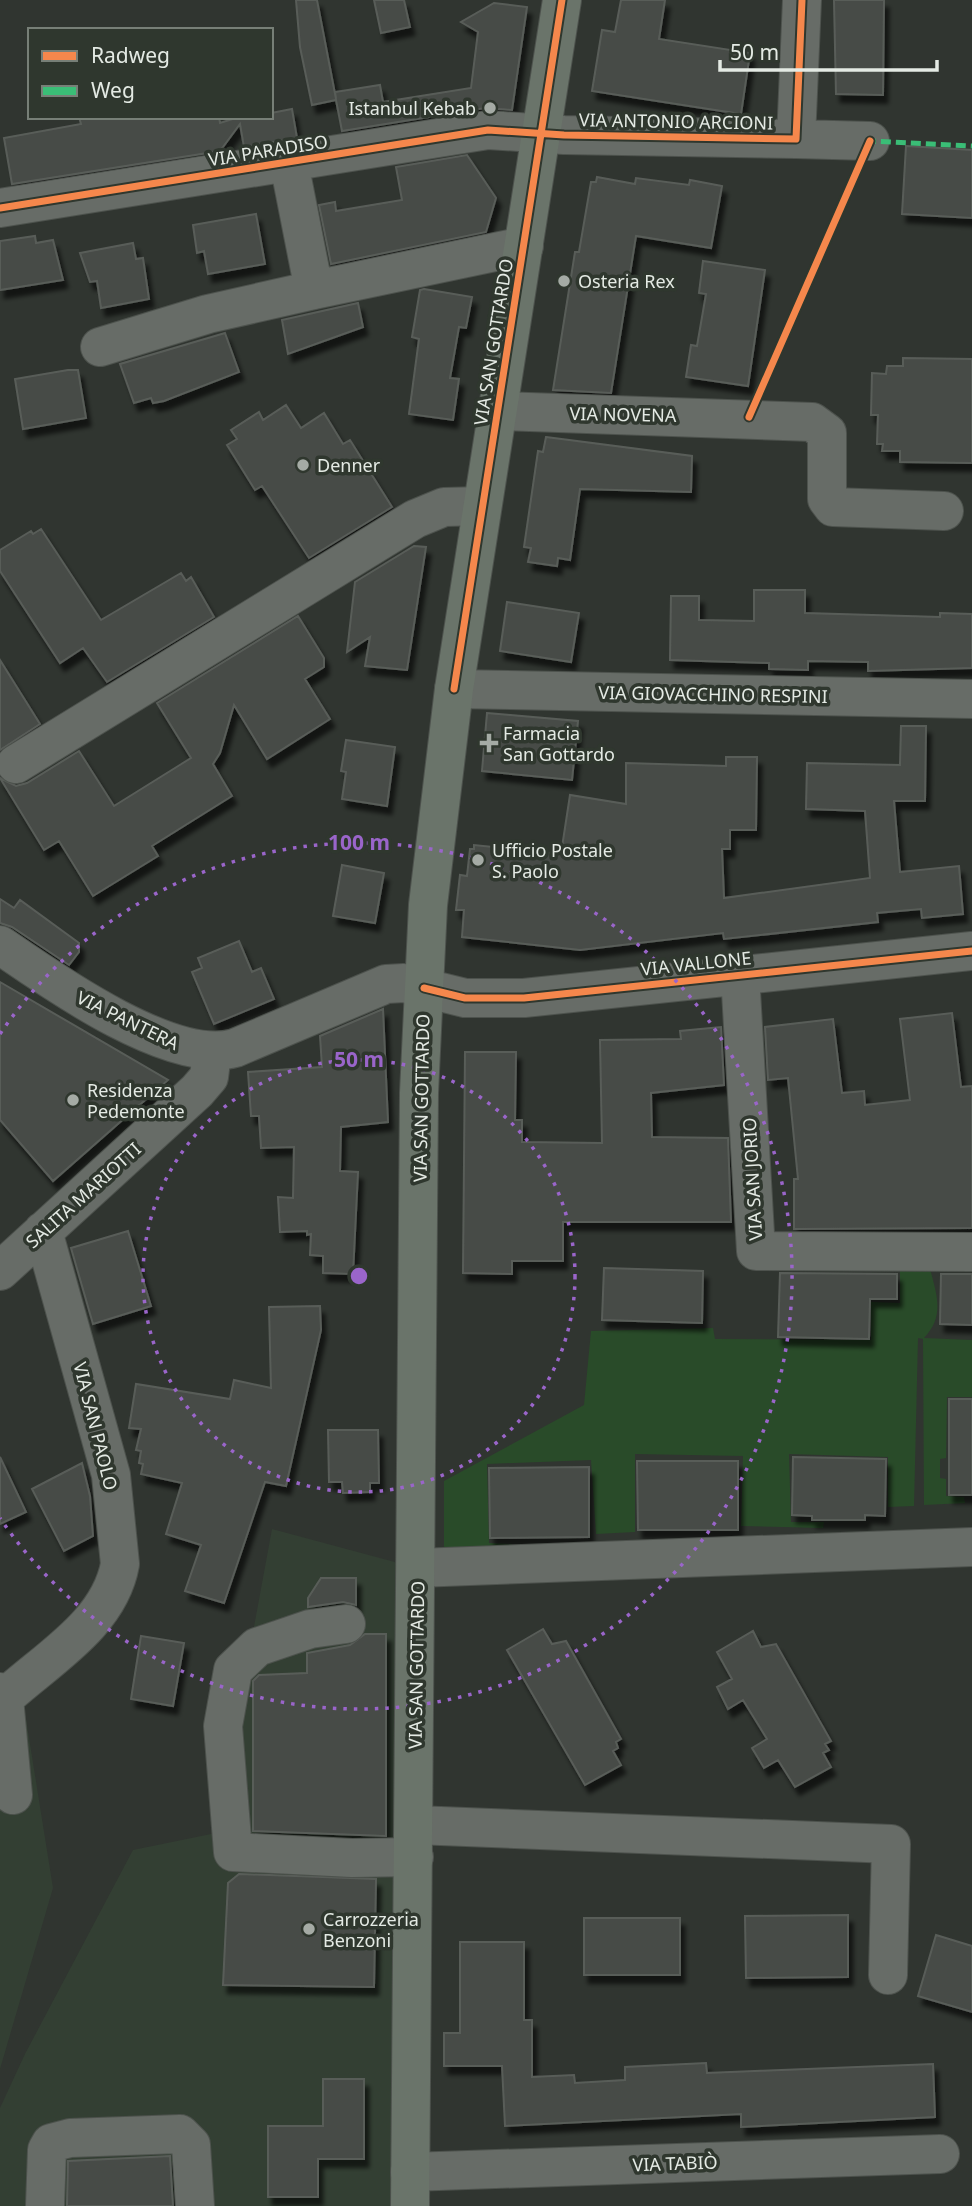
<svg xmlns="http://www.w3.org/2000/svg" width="972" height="2206" font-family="'Noto Sans',sans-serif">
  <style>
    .built { fill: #333f33 }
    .green { fill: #294b29 }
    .building { fill: #474b47; stroke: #595d59; stroke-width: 2; filter: url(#shadow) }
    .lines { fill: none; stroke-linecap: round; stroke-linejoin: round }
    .minor-casing { stroke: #4d524d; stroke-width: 40 }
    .major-casing { stroke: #4d524d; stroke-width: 40 }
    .minor { stroke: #676c67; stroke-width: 38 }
    .major { stroke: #6a746a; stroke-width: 38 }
    .quiet { stroke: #3abd76; stroke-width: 5; stroke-dasharray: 10 5; stroke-linecap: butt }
    .cycleway-casing { stroke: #2f372e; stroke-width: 11 }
    .cycleway { stroke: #f5874c; stroke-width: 7 }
    .ring { fill: none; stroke: #9a65ca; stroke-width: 3.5; stroke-dasharray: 3.5 7 }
    .poi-dot { fill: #a5aba5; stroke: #2f372e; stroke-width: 2.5 }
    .labels { text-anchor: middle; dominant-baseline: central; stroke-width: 7; stroke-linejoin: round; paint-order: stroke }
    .poi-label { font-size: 18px; fill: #e4eae4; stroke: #2f372e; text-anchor: start }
    .street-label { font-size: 18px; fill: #e4eae4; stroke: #2f372e }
    .centre { fill: #9a65ca; stroke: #2f372e; stroke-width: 3.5 }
    .ring-label { font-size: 21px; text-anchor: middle; font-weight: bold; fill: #9a65ca; stroke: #2f372e; stroke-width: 7; stroke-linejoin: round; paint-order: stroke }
  </style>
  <defs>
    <filter id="shadow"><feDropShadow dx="4.5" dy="8" stdDeviation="2" flood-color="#0009"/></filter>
  </defs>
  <rect width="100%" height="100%" fill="#303530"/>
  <path class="built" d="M272 1529 417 1568 410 2206H0V2108L25 2054 133 1850 216 1833Z
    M0 1679 26 1719 53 1888 0 2069Z"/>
  <path class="green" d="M900 1265H929C936 1293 946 1315 924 1338L972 1340V1397H947L946 1458 940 1459V1478L946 1479V1496L964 1497 965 1503 924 1505 923 1339 918 1338 914 1506 888 1507V1457L789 1454 791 1522H824L823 1528 741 1526 743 1456 635 1454V1532L596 1534 591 1460 487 1464 489 1543 512 1544 510 1549 444 1548V1481L584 1405 591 1331 713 1328 715 1339 871 1340V1302L900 1303Z"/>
  <path class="building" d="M296 0H317L336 99 335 92 380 85 383 102 471 88 478 32 461 22 494 3 527 7 512 110 485 108 342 131 336 100 312 105 300 47Z
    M374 0H404L410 27 381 33Z
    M621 0H665L659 39 750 53 741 114 592 91 602 30 615 32Z
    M834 0H884L883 95 836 94Z
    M292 109 297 138 244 147 240 124 220 151 12 184 4 138 81 124 79 117H219L220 123 239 117H271V113Z
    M906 146 972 150V218L902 214Z
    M467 155 496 198 486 232 331 264 319 205 335 202 336 211 402 200 396 167Z
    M597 177 635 184 636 178 689 185 690 180 722 186 711 248 636 236 611 393 553 390 575 252H579L591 182H596Z
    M256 214 265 264 208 274 204 251 197 253 193 225Z
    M35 236 36 243 53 240 63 280 0 290V241Z
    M133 243 136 259 143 258 149 299 101 308 97 281 90 282 80 253Z
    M703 261 765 270 748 386 686 377 691 345 697 346 706 294 699 293Z
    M424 289 472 297 466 328 459 327 450 378 459 379 453 420 409 414 419 339 412 337 420 290Z
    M358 303 363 327 288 354 282 320Z
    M225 333 239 372 164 401 153 403 151 398 134 403 120 364Z
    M903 358 972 359V463L900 462V451H882L883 444H877L878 415H871L872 373 886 374 887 366H903Z
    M68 370H78L86 418 23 429 15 379Z
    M286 405 301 428 324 413 343 444 350 440 392 507 309 558 262 486 255 490 227 445 237 439 231 430 259 412 263 420Z
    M546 437 692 456 691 492 580 489 570 560 558 558 557 566 528 562 531 548 524 547 538 451 543 452Z
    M41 529 101 620 181 573 186 581 191 577 214 617 107 682 83 648 60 663 0 571V550L31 531 33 534Z
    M414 546 426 547 407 670 365 666 370 637 347 652 355 582Z
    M754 590H805V613L940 617V613L972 614V668L868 671V662L808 661V670L769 669V663L670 660 671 596H699V620L754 621Z
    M507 602 579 613 571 662 500 651Z
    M298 616 324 658V667L305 679 330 719 267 759 234 705 220 753 213 764 232 796 152 846 158 856 93 896 59 841 44 850 0 778 16 786 27 783 79 751 114 806 191 758 157 703Z
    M0 660 40 724 0 750Z
    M487 713 578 721 572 780 482 771Z
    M901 726H926L925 801H894L900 872 959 866 963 914 922 918 921 909 877 913 878 922 724 939 723 933 580 950 462 937 464 910H456L460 875 467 876 470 849H474V845L561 854 570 795 626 804V763L726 766V757H757L756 830H730V849H722L724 898 870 878 865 811 806 809 807 763 900 765Z
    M346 740 395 747 387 806 342 799 346 772 341 771Z
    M342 865 384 873 375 923 333 916Z
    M0 899 14 908 20 900 79 943V952L69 965 12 927 0 923Z
    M239 941 252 972 261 968 274 999 214 1024 192 972 202 968 198 958Z
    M0 982 168 1080 53 1181 0 1120Z
    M383 1009 388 1122 341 1127 340 1171 358 1172 353 1274 323 1273V1256L310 1255 311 1234 307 1235V1231L280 1232 278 1197 293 1198 294 1147 261 1148 259 1116H251L248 1072 322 1067 320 1036Z
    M952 1013 961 1087 972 1086V1228L794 1229V1179H798L788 1078 768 1080 765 1027 833 1019 842 1093 864 1091 865 1105 910 1100 900 1019Z
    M721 1027 724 1085 651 1093 652 1137 728 1138 731 1222H563V1261H512V1274L463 1273 465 1052H516L515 1120H522V1142L602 1143 600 1040 681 1039 680 1031Z
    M128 1231 151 1306 93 1324 71 1248Z
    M604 1268 703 1271 702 1323 602 1320Z
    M780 1273 897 1274V1299H870L869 1339 778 1337Z
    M941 1274H972V1325L940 1324Z
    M320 1306 321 1330 286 1486 265 1482 224 1603 185 1591 201 1545 166 1534 182 1483 141 1474 143 1464 139 1463 141 1451 136 1450 141 1429 129 1428 136 1384 230 1399 234 1380 271 1388 269 1307Z
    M949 1399H972V1495H949Z
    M328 1430H378L379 1483H370V1492L343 1493 342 1482H329Z
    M0 1457 26 1512 0 1524Z
    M793 1457 886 1459 885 1516 865 1515V1520H812V1516L792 1515Z
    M637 1461H738V1530H638Z
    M82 1463 90 1496 93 1536 64 1551 32 1489Z
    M589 1467V1537L490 1538 489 1468Z
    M321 1578H356V1605L343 1602 308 1607V1598Z
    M543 1629 552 1644 566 1641 621 1739 616 1742 618 1748 613 1751 621 1765 585 1785 507 1650Z
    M753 1631 761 1647 776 1644 831 1741 825 1744 829 1750 823 1753 831 1767 795 1787 778 1760 764 1768 752 1748 767 1739 743 1700 728 1709 717 1687 732 1679 717 1652Z
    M365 1634H386V1836L253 1831V1681L259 1675 307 1673V1653L350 1645Z
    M141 1636 184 1643 173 1706 131 1699Z
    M239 1874 376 1879 374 1987 223 1985 228 1883Z
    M848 1915V1977L746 1978 745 1916Z
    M584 1918H680V1975H584Z
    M936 1935 972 1946V2012L918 1996Z
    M460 1942H524V2020H532V2077L574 2075 575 2083 625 2080V2067L706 2063 707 2073 933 2064 935 2117 741 2127V2114L505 2126 502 2066H444V2033H460Z
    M323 2079H364V2159H318V2197H268V2126H323Z
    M170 2156 173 2206H67L68 2161Z"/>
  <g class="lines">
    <g class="minor-casing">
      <path id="minor" d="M796 139 870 141
        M289 163 314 290 524 246
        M0 208 488 130 564 135 796 139 802 0
        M100 347 208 314 314 290
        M498 411 812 422 827 433V499L833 507 944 511
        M454 689 972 699
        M16 764 415 519 444 507 482 506
        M0 945C52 981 172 1066 235 1048L386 984 404 983 465 998H524L972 951
        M740 974 756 1251 972 1252
        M0 1271 197 1091 209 1077 212 1053
        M417 1568 972 1547
        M346 1624 310 1629 257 1647 233 1670 223 1726 233 1852 352 1858 414 1857
        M0 1692 4 1698 13 1795
        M0 1702C43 1661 109 1626 120 1564L111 1475 43 1231
        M415 1825 891 1844 888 1975
        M410 2172 940 2154
        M45 2206 47 2150 51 2143 70 2138 180 2134 191 2145 195 2206"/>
    </g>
    <g class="major-casing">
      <path id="major" d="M410 2206 419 1093 428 905 454 689 562 0"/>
    </g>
    <use href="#minor" class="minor"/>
    <use href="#major" class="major"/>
    <path class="quiet" d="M869 145 870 141 972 146"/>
    <g class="cycleway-casing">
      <path id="cycleway" d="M0 208 488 130 564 135 796 139 802 0
        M749 417 870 141
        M454 689 562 0
        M424 988 465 998H524L972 951"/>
    </g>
    <use href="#cycleway" class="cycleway"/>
  </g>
  <g class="ring">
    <circle cx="359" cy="1276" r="216"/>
    <path d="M0 1034A433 433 0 1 1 0 1518"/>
  </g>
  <g class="poi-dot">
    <circle cx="490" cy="108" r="7"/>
    <circle cx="564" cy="281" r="7"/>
    <circle cx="303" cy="465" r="7"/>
    <path d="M485.5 732.5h7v7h7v7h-7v7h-7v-7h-7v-7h7z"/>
    <circle cx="478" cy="860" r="7"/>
    <circle cx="73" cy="1100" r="7"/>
    <circle cx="309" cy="1929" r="7"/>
  </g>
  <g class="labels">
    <g class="poi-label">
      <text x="476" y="108" text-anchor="end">Istanbul Kebab</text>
      <text x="578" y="281">Osteria Rex</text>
      <text x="317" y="465">Denner</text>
      <text x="503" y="733">Farmacia<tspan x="503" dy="21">San Gottardo</tspan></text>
      <text x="492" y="850">Ufficio Postale<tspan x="492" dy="21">S. Paolo</tspan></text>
      <text x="87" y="1090">Residenza<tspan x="87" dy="21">Pedemonte</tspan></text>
      <text x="323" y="1919">Carrozzeria<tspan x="323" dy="21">Benzoni</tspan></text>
    </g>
    <g class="street-label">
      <text transform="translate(676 121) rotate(1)">VIA ANTONIO ARCIONI</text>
      <text transform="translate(268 150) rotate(-9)">VIA PARADISO</text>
      <text transform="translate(493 342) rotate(-81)">VIA SAN GOTTARDO</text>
      <text transform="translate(623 414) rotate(1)">VIA NOVENA</text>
      <text transform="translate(713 694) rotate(1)">VIA GIOVACCHINO RESPINI</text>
      <text transform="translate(696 963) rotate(-6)">VIA VALLONE</text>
      <text transform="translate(128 1020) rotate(26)">VIA PANTERA</text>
      <text transform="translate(421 1098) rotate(-89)">VIA SAN GOTTARDO</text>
      <text transform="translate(752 1179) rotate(-93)">VIA SAN JORIO</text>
      <text transform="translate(83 1195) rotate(-42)">SALITA MARIOTTI</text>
      <text transform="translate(96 1426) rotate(76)">VIA SAN PAOLO</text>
      <text transform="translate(416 1665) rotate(-89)">VIA SAN GOTTARDO</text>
      <text transform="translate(675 2163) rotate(-2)">VIA TABIÒ</text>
    </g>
  </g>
  <circle cx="359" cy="1276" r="10" class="centre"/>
  <g class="ring-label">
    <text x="359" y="850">100 m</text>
    <text x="359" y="1067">50 m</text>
  </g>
  <rect x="28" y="28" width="245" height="91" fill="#2f372e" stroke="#777f77" stroke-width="2"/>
  <rect x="42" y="51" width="35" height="10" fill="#f5874c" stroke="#777f77" stroke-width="2"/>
  <text x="91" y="63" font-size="21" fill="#e4eae4">Radweg</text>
  <rect x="42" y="86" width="35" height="10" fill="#3abd76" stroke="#777f77" stroke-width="2"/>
  <text x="91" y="98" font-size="21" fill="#e4eae4">Weg</text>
  <path d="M720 60v10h217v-10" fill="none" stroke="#e4eae4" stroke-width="3.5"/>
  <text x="730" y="60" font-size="21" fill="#e4eae4" stroke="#2f372e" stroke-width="5" paint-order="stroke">50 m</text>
</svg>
